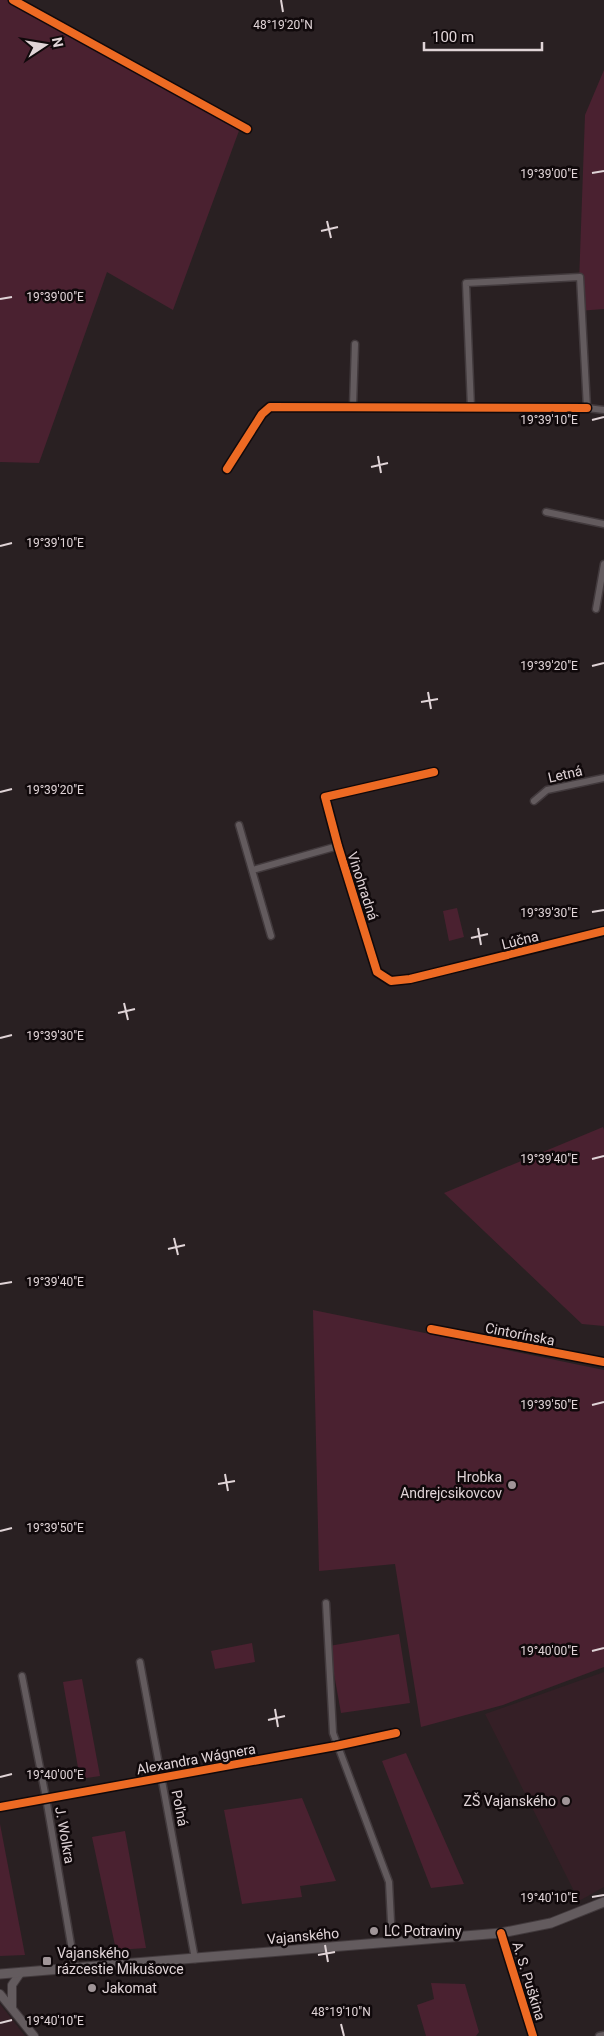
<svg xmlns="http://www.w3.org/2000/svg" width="604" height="2036" font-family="Roboto,sans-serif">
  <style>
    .built { fill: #351f26 }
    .green { fill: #4a2130 }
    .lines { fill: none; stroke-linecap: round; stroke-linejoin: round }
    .minor-casing { stroke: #423a3d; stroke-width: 9 }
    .tertiary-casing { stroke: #423a3d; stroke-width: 10 }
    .secondary-casing { stroke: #423a3d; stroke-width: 11 }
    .minor { stroke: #635b5e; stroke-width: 6 }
    .tertiary { stroke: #635b5e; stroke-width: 8 }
    .secondary { stroke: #635b5e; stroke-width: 9 }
    .cycleway-casing { stroke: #10090b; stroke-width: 11 }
    .cycleway { stroke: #ed6a23; stroke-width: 8 }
    .ticks { fill: none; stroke: #e0d4d7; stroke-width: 2 }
    .poi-dot { fill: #a09598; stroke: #10090b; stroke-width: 2 }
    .labels { text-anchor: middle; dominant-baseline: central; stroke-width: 5; stroke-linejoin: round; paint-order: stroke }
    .street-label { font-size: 14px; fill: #e0d4d7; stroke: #10090b }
    .poi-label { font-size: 14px; fill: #e0d4d7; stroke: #10090b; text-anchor: start }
    .ticks-label { font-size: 12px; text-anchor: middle; fill: #e0d4d7; stroke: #10090b; stroke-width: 5; stroke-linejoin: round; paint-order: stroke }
  </style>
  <rect width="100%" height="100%" fill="#292022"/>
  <path class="built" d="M604 1672V1887L579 1901 485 1714Z
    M0 2004 25 2036H0Z"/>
  <path class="green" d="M0 0H9L240 128 173 310 107 272 39 463 0 462Z
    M604 70V309L578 311 585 115Z
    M457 908 464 937 449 941 443 911Z
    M603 1127 604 1130V1326L582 1324 444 1193Z
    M313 1310 604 1370V1667L503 1705 421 1727 395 1564 319 1571Z
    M399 1634 410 1703 341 1713 329 1646Z
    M252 1643 255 1662 215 1669 211 1651Z
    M82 1679 100 1776 80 1779 63 1682Z
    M406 1753 464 1884 431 1888 382 1761Z
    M302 1798 336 1881 300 1886 302 1897 242 1904 224 1810Z
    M0 1824 25 1955 0 1956Z
    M125 1831 146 1948 116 1950 92 1837Z
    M431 1983 465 1984 479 2032 476 2036H426L417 2005 434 1999Z"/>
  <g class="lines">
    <g class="minor-casing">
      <path id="minor" d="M13 0 247 129
        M353 406 355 344
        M471 408 466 283 580 277 587 408 604 410
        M227 469 262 414 270 407 587 408
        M546 512 604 524
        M596 609 604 564
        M434 772 325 797 338 846 377 972 391 981 410 979 604 931
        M534 801 547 790 604 778
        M239 825 271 936
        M253 870 338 846
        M431 1329 604 1362
        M326 1603 333 1733 389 1882 392 1942
        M140 1662 195 1959
        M22 1676 46 1798 75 1968
        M0 1807 336 1746 396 1733
        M501 1933 533 2036
        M599 2036 604 2035"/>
    </g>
    <g class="tertiary-casing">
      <path id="tertiary" d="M0 1994 34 2036
        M12 2007V1985L21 1972"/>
    </g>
    <g class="secondary-casing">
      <path id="secondary" d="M0 1974 501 1933 551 1923 604 1902"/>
    </g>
    <use href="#minor" class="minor"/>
    <use href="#tertiary" class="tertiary"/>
    <use href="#secondary" class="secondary"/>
    <g class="cycleway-casing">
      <path id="cycleway" d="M13 0 247 129
        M227 469 262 414 270 407 587 408
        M434 772 325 797 338 846 377 972 391 981 410 979 604 931
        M431 1329 604 1362
        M0 1807 336 1746 396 1733
        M501 1933 533 2036"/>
    </g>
    <use href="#cycleway" class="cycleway"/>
  </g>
  <path class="ticks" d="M281 0 283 12M592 173 604 171M327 221 331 238M321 231 338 227M0 299 12 297M592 420 604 417M378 456 381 473M371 467 388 463M0 546 12 543M592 666 604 663M428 692 431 709M421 702 438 699M0 792 12 789M592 912 604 910M478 928 481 945M471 938 488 934M124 1003 128 1020M118 1013 135 1009M0 1038 12 1035M592 1159 604 1156M174 1238 178 1255M168 1249 185 1245M0 1284 12 1282M592 1405 604 1402M225 1474 228 1491M218 1484 235 1481M0 1531 12 1528M592 1651 604 1648M275 1709 278 1727M268 1720 285 1716M0 1777 12 1774M592 1897 604 1895M325 1945 328 1962M318 1955 335 1952M0 2023 12 2020M341 2024 344 2036"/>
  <g class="poi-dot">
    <circle cx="512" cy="1485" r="5"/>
    <circle cx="566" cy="1801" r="5"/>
    <circle cx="374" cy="1931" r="5"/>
    <rect x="42" y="1956" width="10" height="10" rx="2.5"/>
    <circle cx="92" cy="1988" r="5"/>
  </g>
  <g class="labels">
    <g class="street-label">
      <text transform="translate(565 774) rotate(-13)">Letná</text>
      <text transform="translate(363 886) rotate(72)">Vinohradná</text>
      <text transform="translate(520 940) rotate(-14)">Lúčna</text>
      <text transform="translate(520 1334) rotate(11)">Cintorínska</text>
      <text transform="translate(196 1759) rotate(-10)">Alexandra Wágnera</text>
      <text transform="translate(180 1808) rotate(79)">Poľná</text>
      <text transform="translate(65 1835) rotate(80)">J. Wolkra</text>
      <text transform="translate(303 1936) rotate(-5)">Vajanského</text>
      <text transform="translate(529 1981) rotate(73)">A. S. Puškina</text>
    </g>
    <g class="poi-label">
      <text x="502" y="1477" text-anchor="end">Hrobka<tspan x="502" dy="16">Andrejcsikovcov</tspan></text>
      <text x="556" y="1801" text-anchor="end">ZŠ Vajanského</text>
      <text x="384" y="1931">LC Potraviny</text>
      <text x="57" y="1953">Vajanského<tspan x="57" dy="16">rázcestie Mikušovce</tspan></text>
      <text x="102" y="1988">Jakomat</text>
    </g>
  </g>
  <g class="ticks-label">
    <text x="283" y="29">48°19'20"N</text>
    <text x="549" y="178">19°39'00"E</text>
    <text x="55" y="301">19°39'00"E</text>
    <text x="549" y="424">19°39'10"E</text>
    <text x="55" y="547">19°39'10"E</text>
    <text x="549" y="670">19°39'20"E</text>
    <text x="55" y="794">19°39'20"E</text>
    <text x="549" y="917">19°39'30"E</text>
    <text x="55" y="1040">19°39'30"E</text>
    <text x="549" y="1163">19°39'40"E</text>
    <text x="55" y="1286">19°39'40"E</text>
    <text x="549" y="1409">19°39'50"E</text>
    <text x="55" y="1532">19°39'50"E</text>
    <text x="549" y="1655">19°40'00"E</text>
    <text x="55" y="1779">19°40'00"E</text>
    <text x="549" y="1902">19°40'10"E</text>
    <text x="341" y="2016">48°19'10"N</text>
    <text x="55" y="2025">19°40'10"E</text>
  </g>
  <g transform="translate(45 45) rotate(78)" stroke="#10090b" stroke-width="4" paint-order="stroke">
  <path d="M0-4L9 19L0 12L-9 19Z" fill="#e0d4d7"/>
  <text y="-8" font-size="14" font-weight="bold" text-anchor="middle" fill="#e0d4d7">N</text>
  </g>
  <path d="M424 42v8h118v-8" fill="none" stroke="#e0d4d7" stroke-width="2.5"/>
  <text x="432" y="42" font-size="15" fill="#e0d4d7" stroke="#10090b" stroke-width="4" paint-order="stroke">100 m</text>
</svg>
